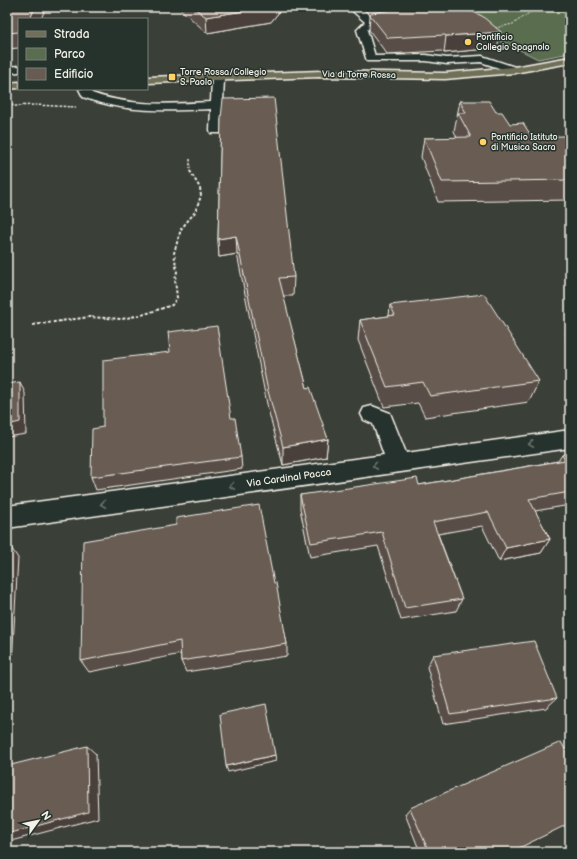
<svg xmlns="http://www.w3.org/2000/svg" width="577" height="859" font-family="'Balsamiq Sans',sans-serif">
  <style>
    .green { fill: #5a6d4f; stroke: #a7af9c }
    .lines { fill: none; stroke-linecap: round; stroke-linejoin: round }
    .minor-casing { stroke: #f4f1e8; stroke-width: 3 }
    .major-casing { stroke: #f4f1e8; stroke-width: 3 }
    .path-far2 { stroke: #f4f1e8; stroke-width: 1; stroke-dasharray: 2 1.5; stroke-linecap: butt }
    .path-far1 { stroke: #f4f1e8; stroke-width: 1.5; stroke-dasharray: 2.5 1.5; stroke-linecap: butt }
    .path { stroke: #f4f1e8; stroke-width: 2; stroke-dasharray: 3 2; stroke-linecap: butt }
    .minor { fill: #26332d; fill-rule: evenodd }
    .major { fill: #706f59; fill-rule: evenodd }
    .wall { fill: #594e47; stroke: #f4f1e8 }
    .shaded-wall { fill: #48403a; stroke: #f4f1e8 }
    .building { fill: #675b53; stroke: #f4f1e8 }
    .oneway { stroke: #6e766e }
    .poi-dot { fill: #ffd166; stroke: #26332d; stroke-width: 1.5 }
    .labels { text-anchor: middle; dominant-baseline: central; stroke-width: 3; stroke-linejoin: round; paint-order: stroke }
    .far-poi-label { font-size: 9px; fill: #f4f1e8; stroke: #26332d; text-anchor: start }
    .far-street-label { font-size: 9px; fill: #f4f1e8; stroke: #26332d }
    .street-label { font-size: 10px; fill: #f4f1e8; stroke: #26332d }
  </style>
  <rect width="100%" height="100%" fill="#3a3f38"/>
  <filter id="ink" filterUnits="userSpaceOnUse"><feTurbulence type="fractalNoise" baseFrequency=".025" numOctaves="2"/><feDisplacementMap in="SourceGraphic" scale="8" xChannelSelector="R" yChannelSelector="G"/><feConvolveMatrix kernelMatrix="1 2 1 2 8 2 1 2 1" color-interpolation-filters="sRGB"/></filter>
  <g filter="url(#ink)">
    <path class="green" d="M434 7H570V53L538 59Z"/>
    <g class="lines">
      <g class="minor-casing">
        <path id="minor" d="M348 7C362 7 367 11 375 22L367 30 375 56 426 55 447 58 482 56 518 68 519 70 514 73 481 62 447 64 426 61H367L357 30 365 22Z
          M19 66V72L7 73V67Z
          M218 75 224 78 223 102 251 100 255 101 257 104 255 107 251 108 223 109 222 130 221 133H211L210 130 211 109C167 111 124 113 83 97L79 89H91L92 93C130 107 172 104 211 102L212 78Z
          M372 406 390 413 406 453 570 430V448L7 528V506L384 455 373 424 364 420 361 414 364 408Z"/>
      </g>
      <g class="major-casing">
        <path id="major" d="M570 57V63L514 73 445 79 321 77 147 83V77L321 71 445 73 514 67Z
          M19 82V88L7 89V83Z"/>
      </g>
      <path class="path-far2" d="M495 28 513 24 538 7
        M497 39 508 47 506 50"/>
      <path class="path-far1" d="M7 104 15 106 35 105 76 107
        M190 159V169"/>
      <path class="path" d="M33 325 89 317 122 319 145 314 172 305 177 298 175 279 177 272 174 253 181 229 195 212 201 196 200 188 190 171V168"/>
      <use href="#minor" class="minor"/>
      <use href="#major" class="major"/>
    </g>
    <path class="wall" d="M7 7 19 19V48L7 49Z
      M178 7H283L271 22 207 33Z
      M357 7H462L497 48 444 53 442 51 387 54 369 30 370 15 364 9Z
      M460 101 496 112 510 124 532 137 570 145V200L438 202 421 157 424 138H457L454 131Z
      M221 118 294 277 293 296H283L307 388 328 439 326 457 283 465 268 409 237 254 219 257 218 239Z
      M390 305 539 381 529 402 425 417 418 403 384 407 358 340 360 320 389 316Z
      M570 321V359H567L566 330Z
      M231 418 241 457 242 469 96 490 91 477Z
      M570 453V505L535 511 550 539 541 553 499 561 482 526 438 534 462 599 456 611 401 620 378 546 310 557 300 509V495L419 485 558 461 562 455Z
      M274 583 287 644V656L186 672 181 661V654L89 672 81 661Z
      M570 630V641L567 632Z
      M433 655 557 698 546 708 443 724 427 667Z
      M410 808 511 852H420L405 814Z"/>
    <path class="shaded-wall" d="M35 7H46L41 19H30Z
      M268 7H283L271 22 207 33 206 17Z
      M501 32 497 48 444 53 446 36Z
      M236 236 237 254 219 257 218 239Z
      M20 382 25 393 26 434 7 437V425Z
      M328 439 326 457 283 465V447Z
      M550 539 541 553 499 561 506 548Z
      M8 543 18 558 11 680 7 681V559Z
      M87 746 96 754 98 818 7 842V834Z
      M275 755 276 761 228 772 226 766Z"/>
    <path class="building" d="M7 7H35L30 19H19V32L7 33Z
      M193 7H268L206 17Z
      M384 7H462L482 16 501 32 446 36 445 35 388 38 370 15 372 13 390 10Z
      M274 98 294 277 279 278 307 388 310 387 328 439 283 447 268 391 236 236 218 239 221 118 223 99Z
      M460 101H489L496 112H502L510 124 523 123 532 137 564 136 570 145V180L442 182 424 138 471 137 458 113H466Z
      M484 294 539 381 430 396 423 382 387 387 360 320 395 315 390 305Z
      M217 326 231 418H235L241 457 91 477 92 429 103 427V360L170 352 168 332Z
      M20 382V422L7 425V384Z
      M570 453V492L529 499 550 539 506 548 488 512 433 522 462 599 405 608 382 532 311 543 300 495 417 478 419 485 565 460 562 455Z
      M259 505 274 583H276L287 644 181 661 180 641 81 661 83 541 176 525V518Z
      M7 543H8L7 559Z
      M534 641 557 698 450 714 433 655Z
      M266 704 275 755 226 766 220 714Z
      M561 742 570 758V823L511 852H429L410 808Z
      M87 746 88 812 7 834V766Z"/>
    <defs><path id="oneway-chevron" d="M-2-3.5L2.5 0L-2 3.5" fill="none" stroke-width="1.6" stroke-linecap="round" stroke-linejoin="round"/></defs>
    <g class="oneway">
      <use href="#oneway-chevron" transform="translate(531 444) rotate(172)"/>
      <use href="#oneway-chevron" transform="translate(375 466) rotate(172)"/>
      <use href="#oneway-chevron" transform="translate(232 486) rotate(172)"/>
      <use href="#oneway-chevron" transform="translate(103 504) rotate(172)"/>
    </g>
  </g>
  <g class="poi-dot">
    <circle cx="468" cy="42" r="4"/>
    <rect x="168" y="73" width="8" height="8" rx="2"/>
    <circle cx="483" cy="142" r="4"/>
  </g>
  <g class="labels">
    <g class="far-poi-label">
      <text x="476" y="37">Pontificio<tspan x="476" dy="10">Collegio Spagnolo</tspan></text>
      <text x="180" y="72">Torre Rossa/Collegio<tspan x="180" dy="10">S. Paolo</tspan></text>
      <text x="491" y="137">Pontificio Istituto<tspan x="491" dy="10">di Musica Sacra</tspan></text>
    </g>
    <g class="far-street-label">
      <text transform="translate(359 75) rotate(1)">Via di Torre Rossa</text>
    </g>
    <g class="street-label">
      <text transform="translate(289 478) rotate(-8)">Via Cardinal Pacca</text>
    </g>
  </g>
  <rect width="577" height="859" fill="none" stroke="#26332d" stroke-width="24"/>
  <rect x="12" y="12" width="553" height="835" fill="none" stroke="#f4f1e8" stroke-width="1.5" filter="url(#ink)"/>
  <rect x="18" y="18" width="130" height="72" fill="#26332d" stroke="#787f78"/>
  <rect x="26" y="31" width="20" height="6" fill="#706f59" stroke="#787f78"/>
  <text x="54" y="38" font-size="12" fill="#f4f1e8">Strada</text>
  <rect x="26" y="48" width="20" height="12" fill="#5a6d4f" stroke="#787f78"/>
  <text x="54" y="58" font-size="12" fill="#f4f1e8">Parco</text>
  <rect x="26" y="68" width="20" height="12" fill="#675b53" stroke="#787f78"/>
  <text x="54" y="78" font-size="12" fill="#f4f1e8">Edificio</text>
  <g transform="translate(38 821) rotate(57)" stroke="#26332d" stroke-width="3" paint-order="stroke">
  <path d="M0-3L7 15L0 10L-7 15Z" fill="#f4f1e8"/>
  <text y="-6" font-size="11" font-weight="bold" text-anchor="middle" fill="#f4f1e8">N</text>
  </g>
</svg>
